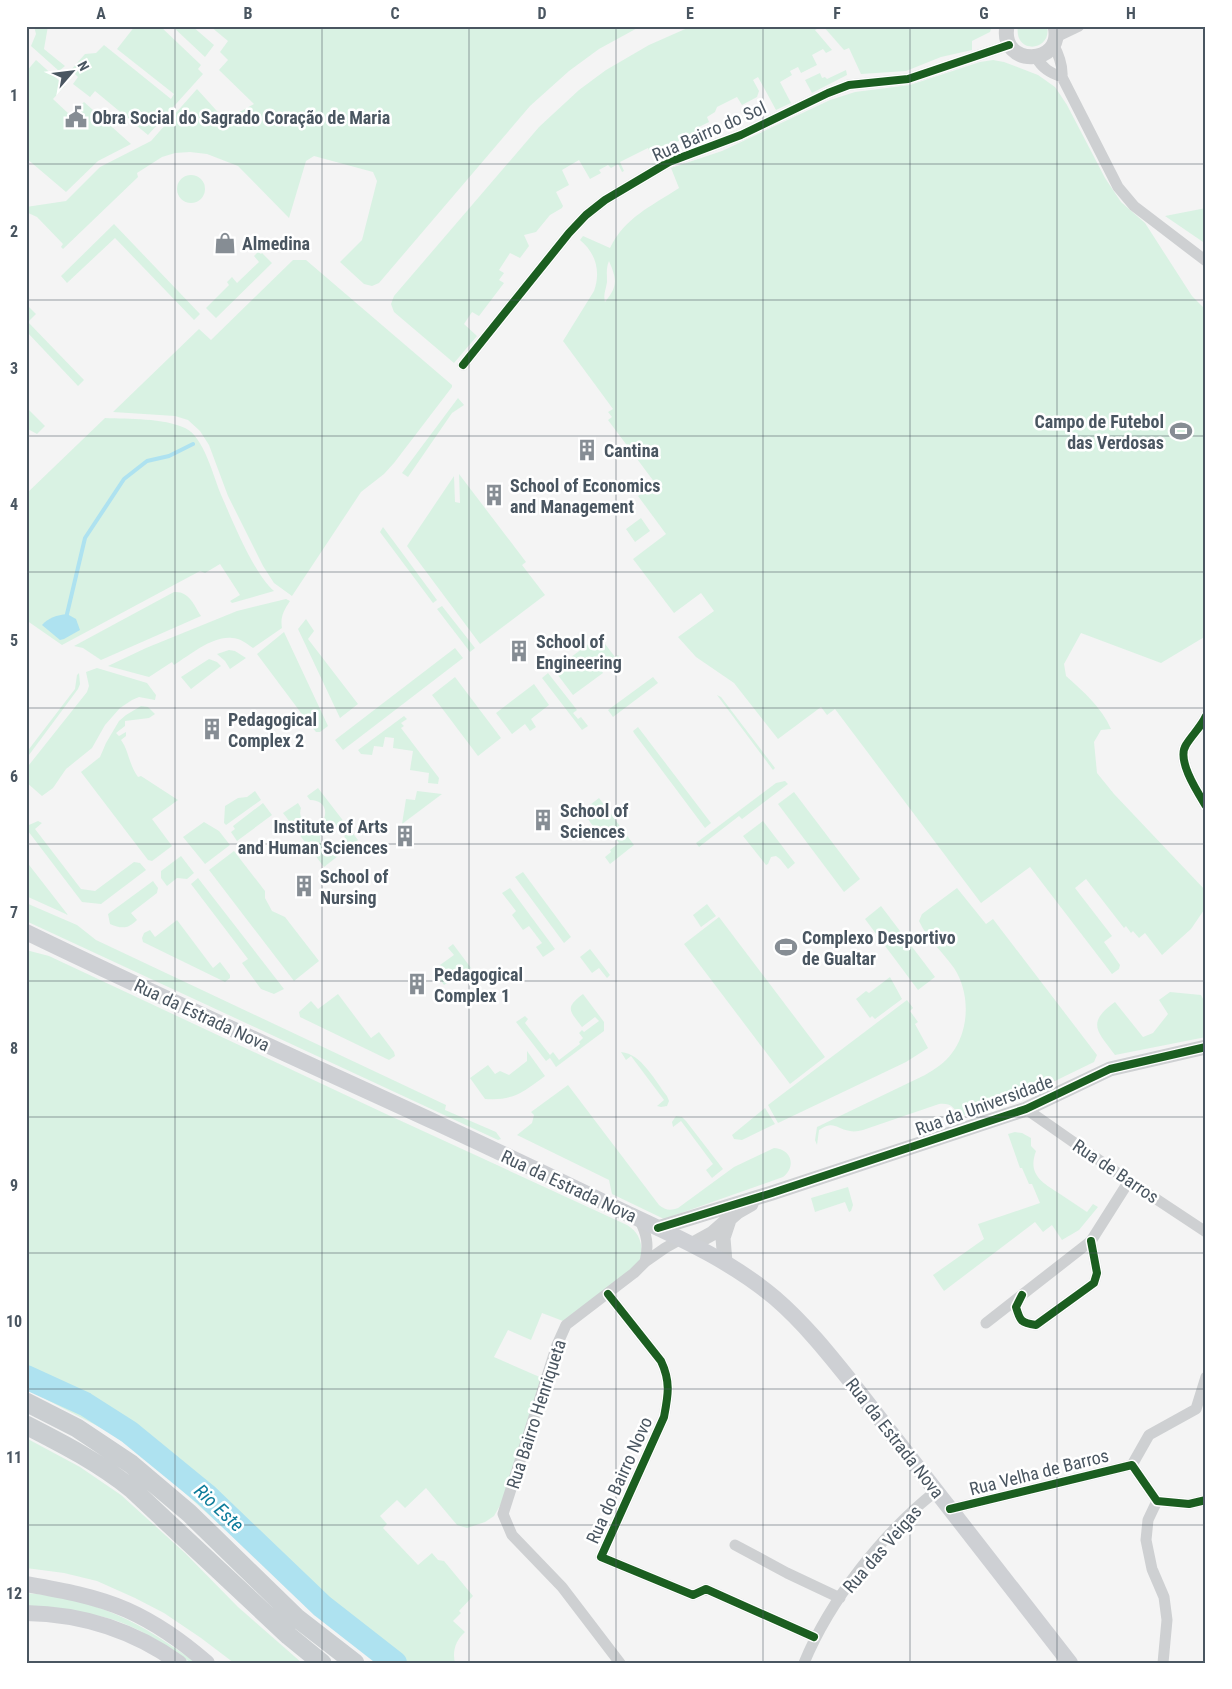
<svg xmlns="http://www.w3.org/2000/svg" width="1232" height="1689" font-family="'Roboto Condensed',sans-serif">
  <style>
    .green { fill: #d9f2e3; fill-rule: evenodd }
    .water { fill: #aee2f0 }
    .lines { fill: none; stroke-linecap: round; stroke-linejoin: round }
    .stream { stroke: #aee2f0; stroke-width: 4 }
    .river { stroke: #aee2f0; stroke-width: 24 }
    .minor { stroke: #ced0d2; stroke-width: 11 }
    .tertiary { stroke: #ced0d2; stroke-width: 15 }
    .secondary { stroke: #ced0d4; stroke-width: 16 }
    .primary { stroke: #caced1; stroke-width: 19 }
    .cycleway-casing { stroke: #fff; stroke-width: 11 }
    .cycleway { stroke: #1b5e20; stroke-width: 8 }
    .grid { fill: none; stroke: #4a5661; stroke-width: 1; stroke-opacity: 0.55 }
    .labels { text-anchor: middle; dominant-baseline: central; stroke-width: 5; stroke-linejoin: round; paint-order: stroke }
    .poi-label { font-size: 18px; font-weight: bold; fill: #4a5661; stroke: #fff; text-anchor: start }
    .street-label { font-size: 18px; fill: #4a5661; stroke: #fff }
    .water-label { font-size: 19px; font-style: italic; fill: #0c7c9b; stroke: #fff }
    .neatline { fill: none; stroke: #4a5661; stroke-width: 2 }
    .grid-label { font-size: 16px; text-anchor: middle; font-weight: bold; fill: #4a5661 }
  </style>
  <rect width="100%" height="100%" fill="#f4f4f4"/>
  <path class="green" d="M34 26H48L44 49 65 66 59 71 31 46 36 34Z
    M135 26H160L201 65 198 69 203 74 148 135 95 91 90 97 73 84 78 77 71 70 85 54 96 53 104 45 171 99 174 94 117 49Z
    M172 26H192L214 45 205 57Z
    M210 26H641L599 49 569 71 530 106 379 283 372 286 364 284 340 262 362 240 377 181 373 172 314 156 306 161 289 218 238 166 207 154 190 152 175 153 162 157 137 173 138 177 63 249 61 247 63 244 37 217 26 212V207L66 201 100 167 151 141 197 89 225 120 254 104 219 70 228 60 220 52 228 41Z
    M692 26H822L815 30 832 50 826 53 823 49 812 55 817 65 801 73 798 67 790 71 792 75 780 82 791 103 776 110 758 77 753 80 759 91 757 97 742 105 737 97 717 107 715 112 707 117 709 122 695 129 693 136 697 144 685 148 680 140 652 156 648 148 620 162 624 171 622 172 618 164 611 168 608 165 599 170 601 173 590 179 579 160 562 170 569 185 556 192 563 206 562 208 550 215 536 232 524 235 529 246 520 258 510 253 499 270 504 273 499 280 504 283 479 316 472 312 464 324 477 336 454 363 394 312 391 304 394 296 539 127 579 90 606 70 649 45Z
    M823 26H992L990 32 972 41V50L941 57 906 71 861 74 849 48 844 50Z
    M1018 26H1047C1053 52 1013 55 1018 26Z
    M36 60 65 86 53 99 70 115 84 102 131 144 98 161 66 192 26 158V72Z
    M993 60 1004 62 1038 75 1055 87 1067 105 1105 178 1121 202 1145 223 1192 296 1206 310V636L1161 663 1081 633 1064 664 1066 676C1083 691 1102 708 1111 729L1101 730 1094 742 1097 773 1114 794 1206 891V907L1191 929 1162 955 1145 933 1139 938 1133 931 1131 933 1126 926 1124 928 1086 879 1075 888 1112 936 1104 942 1120 965 1119 969 1112 974 1030 867 981 903 835 709 827 715 821 707 778 739 734 683 696 657 678 637 714 611 701 593 674 613 633 559 666 534 638 496 655 483 608 420 612 417 608 412 613 409 563 341 594 291C601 272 596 253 580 240L583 236 610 248C625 217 652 206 679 188L671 168 722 151 830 100 855 92 910 85 980 62ZM609 261C617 280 618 286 605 302 603 295 606 289 607 282 607 274 606 268 609 261Z
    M846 70 847 75 812 93 805 80 820 73 822 78 825 77 827 79Z
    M177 189a14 14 0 1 1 28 0a14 14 0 1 1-28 0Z
    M1206 208V244L1165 216Z
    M114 224 200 314 194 320 115 238 67 283 61 276Z
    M258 252 261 254 262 253 272 263 216 318 206 308 229 285 227 282 232 277 237 283 259 262 254 256Z
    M293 260H306L452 385V387L394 463 384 474 361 492 292 596 274 583 263 566 228 496 209 445 200 431 188 420 175 416 113 412 199 329 211 340Z
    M28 306 36 314 28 322 84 380 78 386 26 331V308Z
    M458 398 464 405 452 413 408 477 402 473Z
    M26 407 45 426 37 434 26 428Z
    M105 418C129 419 163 418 185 428 204 436 214 479 222 497 233 522 254 574 274 591L232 603 230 601 240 595 220 564 205 573 200 571 62 645 26 620V494Z
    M459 474 526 562 522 565 545 595 480 644 407 546 454 476 455 502 460 503Z
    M641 518 650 531 635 542 626 529Z
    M383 527 437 600 433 603 380 532Z
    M174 592C189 591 194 605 201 616L101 660 83 648 74 646Z
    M286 599 290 601C284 610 280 617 282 628L253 648C247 644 240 638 232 638 212 636 190 655 174 665L172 662 149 677 108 666 146 648 237 611Z
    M442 606 475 648 470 652 437 609Z
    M306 619 314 631 308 639 358 704 340 718 298 629Z
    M284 632 328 726 320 732H316L310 725 257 654Z
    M599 636 615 657 618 655 621 659 613 665 610 662 601 670 603 673 573 695 554 670Z
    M455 648 463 658 343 750 335 740Z
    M229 650 235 651 246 658 230 669 225 661 217 654Z
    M209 659 217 662 221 666 191 689 181 677Z
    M97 668 147 683 156 695 155 700 139 697 132 700 120 708 105 725 92 748 66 769 53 788 42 796 26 782V771L29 765 87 692 89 686 86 672Z
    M79 673 80 684 78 689 26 759V753L75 689 77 675Z
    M548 673 577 710 573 713 578 719 581 717 588 726 582 730 542 678Z
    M455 677 501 738 478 756 432 695Z
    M653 677 658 683 613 717 608 710Z
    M534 684 549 705 531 719 536 727 530 731 525 724 512 734 496 713Z
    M717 695 721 697 775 768 773 770Z
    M141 706 148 707 155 714 149 718 125 721V726L116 733 119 736 126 732V736L121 740C129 751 129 765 138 777L141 776 178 800 152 819 172 846 152 861 148 860 81 772 100 757 106 743 119 721 126 715Z
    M404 716 407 719 401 723 404 726 401 728 439 778 438 784 428 783 429 773 410 770 413 751 393 748 394 738 385 737 383 747 374 746 372 755 361 754 358 750Z
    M638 727 711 823 705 828 634 733 633 731Z
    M785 781 788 784 742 819 739 816 699 847 696 843 776 783Z
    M318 788 358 840 347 849 344 845C347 834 342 826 330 826L324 819C328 808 322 800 310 800L307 796Z
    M255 791 261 800 226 825 224 823 225 806 238 798 247 797Z
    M417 791 442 794 402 824 406 799 415 800Z
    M794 792 860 879 844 892 778 804Z
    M599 798 634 845 610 864 605 857 611 852 610 850 619 843 609 830 599 829 585 839 582 834 593 826 582 811Z
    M263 803 272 815 237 841 231 832 235 829 233 826Z
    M298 803 301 808C298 818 304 825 314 825L321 834C318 844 324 851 334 851L338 856 324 867 283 813Z
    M38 821 42 823 35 829 81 889 95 891 134 862 140 863 146 870 101 904 82 902 28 831 29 825Z
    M763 821 795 863 788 869 780 859 776 856 771 857 768 864 766 865 743 836Z
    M204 822 219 831 230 845 205 864 183 837Z
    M234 851 265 891V898L272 911 285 917 319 961 294 981 209 870Z
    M181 856 194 873 187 879 177 878 167 886 161 878V871Z
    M26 860V861L68 915 26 896Z
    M523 872 571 937 564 943 515 877Z
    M198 878 284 989 274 994 261 989 242 963 248 959 191 884Z
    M153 881 158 888 157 893 131 913 137 920C128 929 122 929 110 924L108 914Z
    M510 888 555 949 543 957 536 947 542 943 529 926 523 930 512 915 516 911 502 893Z
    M957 888 986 924 993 919 1097 1055 1094 1062 1020 1098 959 1117C954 1107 951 1103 939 1104L863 1130C859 1131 854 1132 850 1131 835 1128 834 1120 819 1130L817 1145 815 1140 817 1127 925 1075C935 1069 945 1063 952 1053 970 1029 970 992 954 968 943 952 927 939 919 921L922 914Z
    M26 903 77 925 96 940 446 1105 445 1110 496 1132 501 1139 498 1140 26 921Z
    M707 904 716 916 701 927 693 915Z
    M881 906 935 977 918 990 865 919Z
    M719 917 825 1057 790 1084 684 944Z
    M177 920 213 968 220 962 230 975V978L225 982 143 942 142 938 144 933 150 930 155 937Z
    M453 944 471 968 463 974 465 977 458 983 454 978 444 985 433 970 454 955 448 948Z
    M590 949 610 975 607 978 599 968 592 973 580 957Z
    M26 950 49 956 386 1114 627 1225C642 1234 644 1249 639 1264L563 1321 542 1313 531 1340 508 1330 494 1357 542 1378 502 1502 494 1516 485 1522 467 1528 457 1525 426 1488 405 1508 397 1500 380 1516 387 1524 383 1528 418 1565 432 1553 438 1560 444 1561 473 1596 459 1611 461 1613 453 1621 465 1632C456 1640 452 1651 455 1663H378L341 1635 153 1464 109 1432 26 1389Z
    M890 977 902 999 875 1019 872 1016 870 1018 856 999 866 991 869 993Z
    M1170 992 1201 995 1206 1005V1037L1115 1055C1097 1031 1086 1023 1115 1002L1143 1037 1153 1033 1168 1014 1159 1000Z
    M338 994 371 1038 379 1032 394 1052 395 1056 389 1060 300 1017 299 1012 311 1001 318 1009Z
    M583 994 604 1022V1031L556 1067 550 1058 546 1061 516 1022 525 1016 528 1019 525 1023 550 1055 553 1052 559 1060 580 1044 579 1042 583 1038 579 1033 582 1030 584 1032 599 1021 595 1017 582 1027C570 1011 564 1008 583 994Z
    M907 1000 913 1008 910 1011 918 1022 915 1024 928 1048 906 1062 778 1123 768 1105Z
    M527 1051 545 1076C523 1092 514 1101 485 1099L470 1078 488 1065 495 1074 500 1071 509 1075 527 1061Z
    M621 1052C642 1054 655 1081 667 1096L669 1101 667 1106 661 1107 657 1106 664 1100 631 1056 626 1060Z
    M568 1085 659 1205C665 1210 670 1211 678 1208L734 1167 774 1148C791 1149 797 1166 783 1177L664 1219 612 1194 609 1180 517 1135 532 1123 534 1115 531 1112Z
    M765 1108 775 1124 742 1140 734 1139 732 1135Z
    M676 1116 682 1117 686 1121 723 1169 712 1178 706 1170 713 1164 681 1121 673 1127 672 1122Z
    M1015 1132 1022 1133 1031 1138V1146L1036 1151C1027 1175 1043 1183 1060 1194 1069 1200 1078 1206 1087 1212L1093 1204 1098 1207 1079 1230 1062 1240 1052 1225 1043 1232 1035 1222 944 1291 933 1275 984 1239 978 1224 1040 1203 1032 1184H1029L1022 1168H1020L1008 1134Z
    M848 1187 853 1205 851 1211 849 1212 845 1202 815 1212 811 1198Z
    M26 1438 80 1467 121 1495 185 1553 238 1607 302 1663H234L201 1638 164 1613 135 1598 97 1581 64 1573 26 1568Z
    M26 1593C97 1599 139 1621 196 1663H191C163 1643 133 1623 99 1616 75 1611 50 1609 26 1606Z"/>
  <path class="water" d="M67 614 76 619 80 630 64 639 60 640 42 625C48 618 57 615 67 614Z"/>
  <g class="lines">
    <path class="stream" d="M67 614 85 538 124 479 147 461 169 456 193 444"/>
    <path class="river" d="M26 1377 85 1404 129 1432 206 1495 322 1606 395 1663"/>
    <path class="minor" d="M1056 37 1079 26
      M1053 44C1059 55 1063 65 1062 77L1118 187 1134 206 1206 261
      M1036 57C1042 68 1050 73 1062 77
      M463 365 569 233 586 215 605 200 669 162 741 135 828 93 849 85 908 79 1009 45
      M1206 716C1201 727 1192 735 1186 745 1176 760 1198 793 1206 806
      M1026 1109 1129 1181 1206 1232
      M639 1219C647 1234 649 1245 645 1262L665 1248 681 1239
      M608 1294 661 1361C671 1382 668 1396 664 1417L601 1557 693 1595 706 1589 814 1637
      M1021 1297 1016 1307C1020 1321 1021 1323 1036 1325L1094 1283 1097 1273 1091 1241
      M986 1323 1091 1241 1129 1181
      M1132 1465 1149 1435 1196 1409 1206 1377
      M1157 1501 1148 1520 1146 1540 1152 1569 1164 1597 1167 1620 1163 1663
      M950 1509 1132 1465 1157 1501 1189 1504 1206 1500
      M735 1545 787 1573 840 1598
      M620 1663 562 1587 512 1535 503 1514 557 1345 566 1325 634 1273 645 1262
      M804 1663C830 1600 883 1533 936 1491"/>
    <path class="tertiary" d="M1007 26C999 68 1065 66 1055 26
      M658 1228 772 1193 1026 1109 1110 1069 1206 1047
      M693 1244 713 1233 737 1212 751 1204
      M725 1262 723 1238 729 1220"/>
    <path class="secondary" d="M26 932C162 998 300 1060 437 1123 499 1152 561 1181 622 1211 675 1236 730 1260 775 1298 804 1323 828 1353 852 1383L1070 1663
      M26 1584C60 1590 95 1596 127 1610 156 1623 183 1642 207 1663
      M26 1613C82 1614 133 1630 179 1663"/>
    <path class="primary" d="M26 1402 77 1428 131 1464 189 1513 297 1618 355 1663
      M26 1425C65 1445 98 1462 132 1489L289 1636 322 1663"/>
    <g class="cycleway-casing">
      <path id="cycleway" d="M463 365 569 233 586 215 605 200 669 162 741 135 828 93 849 85 908 79 1009 45
        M1206 716C1201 727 1192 735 1186 745 1176 760 1198 793 1206 806
        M658 1228 772 1193 1026 1109 1110 1069 1206 1047
        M608 1294 661 1361C671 1382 668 1396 664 1417L601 1557 693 1595 706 1589 814 1637
        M1022 1295 1016 1307C1020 1321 1021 1323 1036 1325L1094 1283 1097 1273 1091 1241
        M950 1509 1132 1465 1157 1501 1189 1504 1206 1500"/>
    </g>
    <use href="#cycleway" class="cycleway"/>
  </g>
  <path class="grid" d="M175 26V1663M322 26V1663M469 26V1663M616 26V1663M763 26V1663M910 26V1663M1057 26V1663M26 164H1206M26 300H1206M26 436H1206M26 572H1206M26 708H1206M26 844H1206M26 981H1206M26 1117H1206M26 1253H1206M26 1389H1206M26 1525H1206"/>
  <defs>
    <g id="civic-bare" transform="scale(1.725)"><path d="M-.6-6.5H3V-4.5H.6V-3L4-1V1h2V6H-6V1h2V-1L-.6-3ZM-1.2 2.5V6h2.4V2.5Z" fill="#868d94" stroke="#fff" stroke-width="2.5" paint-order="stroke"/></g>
    <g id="shop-bare" transform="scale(1.725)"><path d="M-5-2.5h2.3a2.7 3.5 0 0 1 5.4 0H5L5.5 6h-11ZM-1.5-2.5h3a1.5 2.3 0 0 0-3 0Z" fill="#868d94" stroke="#fff" stroke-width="2.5" paint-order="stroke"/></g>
    <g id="stadium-bare" transform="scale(1.725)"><path d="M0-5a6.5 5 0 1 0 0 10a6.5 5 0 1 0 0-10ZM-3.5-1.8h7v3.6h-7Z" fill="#868d94" stroke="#fff" stroke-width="2.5" paint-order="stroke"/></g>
    <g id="building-bare" transform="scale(1.725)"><path d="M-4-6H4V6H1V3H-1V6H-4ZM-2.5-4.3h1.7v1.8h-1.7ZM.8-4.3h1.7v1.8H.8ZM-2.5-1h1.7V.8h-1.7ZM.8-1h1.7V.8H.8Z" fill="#868d94" stroke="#fff" stroke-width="2.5" paint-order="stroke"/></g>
  </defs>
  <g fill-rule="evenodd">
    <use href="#civic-bare" x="76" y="117"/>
    <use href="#shop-bare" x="225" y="243"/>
    <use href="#stadium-bare" x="1181" y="431"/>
    <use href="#building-bare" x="587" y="450"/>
    <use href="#building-bare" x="494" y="495"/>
    <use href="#building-bare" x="519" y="651"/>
    <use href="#building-bare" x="212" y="729"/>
    <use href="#building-bare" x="543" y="820"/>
    <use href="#building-bare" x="405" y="836"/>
    <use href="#building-bare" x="304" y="886"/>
    <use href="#stadium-bare" x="786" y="947"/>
    <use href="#building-bare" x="417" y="984"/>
  </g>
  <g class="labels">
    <g class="poi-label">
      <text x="92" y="117">Obra Social do Sagrado Coração de Maria</text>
      <text x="242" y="243">Almedina</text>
      <text x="1164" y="421" text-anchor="end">Campo de Futebol<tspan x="1164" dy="21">das Verdosas</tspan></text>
      <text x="604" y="450">Cantina</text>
      <text x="510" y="485">School of Economics<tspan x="510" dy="21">and Management</tspan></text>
      <text x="536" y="641">School of<tspan x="536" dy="21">Engineering</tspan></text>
      <text x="228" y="719">Pedagogical<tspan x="228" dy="21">Complex 2</tspan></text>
      <text x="560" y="810">School of<tspan x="560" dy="21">Sciences</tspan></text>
      <text x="388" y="826" text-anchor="end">Institute of Arts<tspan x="388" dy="21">and Human Sciences</tspan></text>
      <text x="320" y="876">School of<tspan x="320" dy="21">Nursing</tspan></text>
      <text x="802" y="937">Complexo Desportivo<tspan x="802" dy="21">de Gualtar</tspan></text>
      <text x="434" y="974">Pedagogical<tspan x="434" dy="21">Complex 1</tspan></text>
    </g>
    <g class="street-label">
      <text transform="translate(709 131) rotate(-24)">Rua Bairro do Sol</text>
      <text transform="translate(202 1015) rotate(25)">Rua da Estrada Nova</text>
      <text transform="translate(984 1105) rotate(-20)">Rua da Universidade</text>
      <text transform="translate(1116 1171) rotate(34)">Rua de Barros</text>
      <text transform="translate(569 1186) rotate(25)">Rua da Estrada Nova</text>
      <text transform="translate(536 1414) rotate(-72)">Rua Bairro Henriqueta</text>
      <text transform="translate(895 1438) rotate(52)">Rua da Estrada Nova</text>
      <text transform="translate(1039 1472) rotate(-14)">Rua Velha de Barros</text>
      <text transform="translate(619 1480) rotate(-66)">Rua do Bairro Novo</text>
      <text transform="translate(882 1549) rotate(-49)">Rua das Veigas</text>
    </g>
    <g class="water-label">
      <text transform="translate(219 1508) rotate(43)">Rio Este</text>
    </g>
  </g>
  <rect width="1232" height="1689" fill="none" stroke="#ffffff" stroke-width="55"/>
  <g transform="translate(72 72) rotate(62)" stroke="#ffffff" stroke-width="4" paint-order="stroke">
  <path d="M0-4L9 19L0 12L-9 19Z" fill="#4a5661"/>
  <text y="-8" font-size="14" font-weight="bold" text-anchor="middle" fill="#4a5661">N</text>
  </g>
  <rect x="28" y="28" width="1176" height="1634" class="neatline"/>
  <g class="grid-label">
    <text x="101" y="19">A</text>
    <text x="248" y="19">B</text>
    <text x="395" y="19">C</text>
    <text x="542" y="19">D</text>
    <text x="690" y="19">E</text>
    <text x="837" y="19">F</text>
    <text x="984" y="19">G</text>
    <text x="1131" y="19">H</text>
    <text x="14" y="101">1</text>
    <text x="14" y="237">2</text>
    <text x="14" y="374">3</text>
    <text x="14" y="510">4</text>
    <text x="14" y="646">5</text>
    <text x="14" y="782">6</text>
    <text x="14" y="918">7</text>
    <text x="14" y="1054">8</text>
    <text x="14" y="1191">9</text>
    <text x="14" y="1327">10</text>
    <text x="14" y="1463">11</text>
    <text x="14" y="1599">12</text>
  </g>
</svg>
